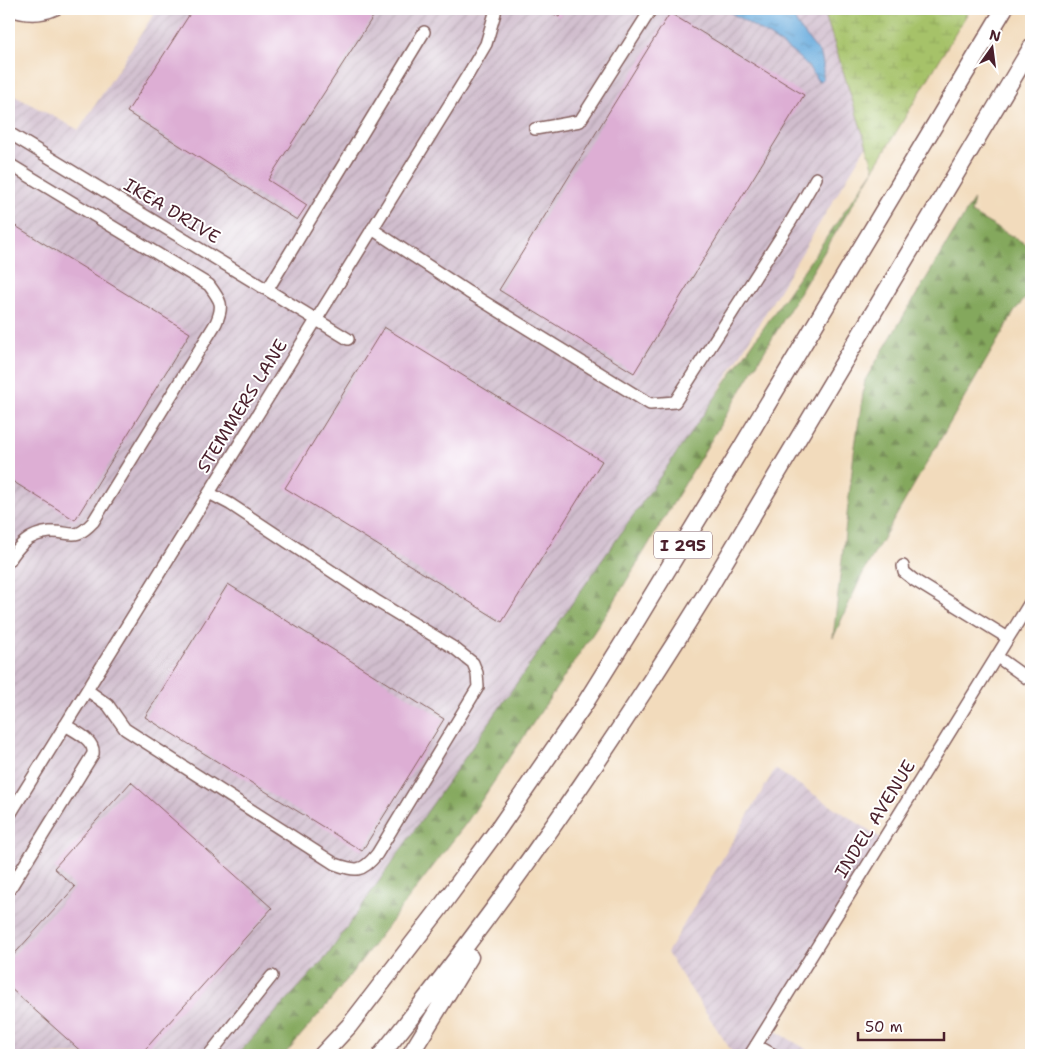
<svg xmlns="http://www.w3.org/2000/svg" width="1040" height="1064" font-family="'Shantell Sans',sans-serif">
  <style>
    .industrial { fill: url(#industrial-furrows) }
    .forest { fill: url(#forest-firs); stroke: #676444 }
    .wetland { fill: url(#wetland-marsh); stroke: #78704a }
    .water { fill: url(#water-ripples); stroke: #596584 }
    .building { fill: #ddaed4 }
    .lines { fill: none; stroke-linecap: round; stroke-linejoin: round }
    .minor-casing { stroke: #85615e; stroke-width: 14 }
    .highway-casing { stroke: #85615e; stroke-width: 19 }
    .minor { stroke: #fff; stroke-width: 11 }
    .highway { stroke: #fff; stroke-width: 16 }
    .labels { text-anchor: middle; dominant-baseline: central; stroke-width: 4; stroke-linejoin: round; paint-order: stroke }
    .shield { fill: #fff; stroke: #80626b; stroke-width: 1 }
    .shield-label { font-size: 16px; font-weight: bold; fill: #4a1f2b }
    .street-label { font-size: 18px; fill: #4a1f2b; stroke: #fff }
  </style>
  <defs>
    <pattern id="industrial-furrows" width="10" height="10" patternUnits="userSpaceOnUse" patternTransform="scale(1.25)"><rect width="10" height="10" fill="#d0bdcd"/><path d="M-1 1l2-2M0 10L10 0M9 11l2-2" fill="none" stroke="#b4a2b0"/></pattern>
    <pattern id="forest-firs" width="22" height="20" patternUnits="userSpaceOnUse" patternTransform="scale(1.25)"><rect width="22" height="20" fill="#84a85d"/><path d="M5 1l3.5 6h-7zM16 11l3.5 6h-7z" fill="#6e884d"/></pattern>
    <pattern id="wetland-marsh" width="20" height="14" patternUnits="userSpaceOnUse" patternTransform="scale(1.25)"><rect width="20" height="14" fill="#a6c269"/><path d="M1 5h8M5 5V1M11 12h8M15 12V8" fill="none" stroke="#90a65b"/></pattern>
    <pattern id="water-ripples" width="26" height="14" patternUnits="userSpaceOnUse" patternTransform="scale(1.25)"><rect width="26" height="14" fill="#68abdd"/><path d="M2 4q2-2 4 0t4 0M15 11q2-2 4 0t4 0" fill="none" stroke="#588bb3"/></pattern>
  </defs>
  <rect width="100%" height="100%" fill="#fff"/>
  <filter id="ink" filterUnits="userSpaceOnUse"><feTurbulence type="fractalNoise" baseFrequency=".02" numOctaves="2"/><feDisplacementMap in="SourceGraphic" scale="10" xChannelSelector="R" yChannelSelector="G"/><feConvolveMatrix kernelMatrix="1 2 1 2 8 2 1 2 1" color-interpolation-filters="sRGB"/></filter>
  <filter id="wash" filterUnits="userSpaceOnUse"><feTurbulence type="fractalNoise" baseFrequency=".0096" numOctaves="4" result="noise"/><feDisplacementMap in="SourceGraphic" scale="20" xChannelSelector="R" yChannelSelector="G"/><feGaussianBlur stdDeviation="1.12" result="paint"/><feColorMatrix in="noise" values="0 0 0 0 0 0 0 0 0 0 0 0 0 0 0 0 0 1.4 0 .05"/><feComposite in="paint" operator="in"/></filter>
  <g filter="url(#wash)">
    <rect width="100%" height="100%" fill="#f2dbbc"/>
    <path class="industrial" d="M157 9H949L511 735 327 956 237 1055H9V93L79 130Z
      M775 769 887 842 769 1027 816 1055H734L667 953Z"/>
    <path class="forest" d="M874 169 612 605 467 822 331 1000 284 1055H237L327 956Z
      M974 199 971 213 1031 247V292L1016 309 863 573 833 638 854 453 865 380Z"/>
    <path class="wetland" d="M827 9H970L874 169 826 17Z"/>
    <path class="water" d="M725 9H789L798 26 821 55 823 64V79L820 81 817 80C804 52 752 27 725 9Z"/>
    <g id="blocks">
      <path class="building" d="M193 9H378L268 180 307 205 297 220 127 112Z
        M546 9H565L559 17Z
        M670 13 804 95 634 373 499 290Z
        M9 222 190 333 75 520 9 479Z
        M384 327 602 461 502 622 285 488Z
        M228 584 444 719 362 851 145 717Z
        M131 782 272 908 140 1055H85L9 987V960L75 887 54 868Z"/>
    </g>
  </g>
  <g filter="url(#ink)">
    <use href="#blocks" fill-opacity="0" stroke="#85615e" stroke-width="1"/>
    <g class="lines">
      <g class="minor-casing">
        <path id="minor" d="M9 9C24 16 41 16 56 9
          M535 129 580 121 650 11
          M9 133 348 339
          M9 164 209 285C221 301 224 305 216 323L93 522C74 542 72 531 50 532 29 534 19 545 9 561
          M372 229 468 292 650 404 675 402 791 221 816 178
          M268 289 424 32
          M903 566 904 572 914 580 1008 638
          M996 656 1031 681
          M87 690 108 705 125 729 335 864C356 871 362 873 377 854L478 687 477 673 473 663 454 648 378 602 230 504 209 493
          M9 816 469 73 486 44 495 13V9
          M9 890 93 754C95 740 76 732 65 725
          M756 1045 774 1055
          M209 1055 272 976
          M750 1055 1031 601"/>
      </g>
      <g class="highway-casing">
        <path id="highway" d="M322 1055 349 1026 440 908 499 828 584 705 637 620 740 450 1004 9
          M381 1055C499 909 606 755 705 595L1031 48
          M410 1055 470 957"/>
      </g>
      <use href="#minor" class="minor"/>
      <use href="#highway" class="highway"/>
    </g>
  </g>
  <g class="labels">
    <rect class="shield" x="654" y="531.5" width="58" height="27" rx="4"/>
    <g class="shield-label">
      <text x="683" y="545">I 295</text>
    </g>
    <g class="street-label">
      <text transform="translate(172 211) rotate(31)">IKEA DRIVE</text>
      <text transform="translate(242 406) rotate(-58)">STEMMERS LANE</text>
      <text transform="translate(875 819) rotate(-58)">INDEL AVENUE</text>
    </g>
  </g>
  <rect width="1040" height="1064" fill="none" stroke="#fff" stroke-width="30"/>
  <g transform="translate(992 48) rotate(14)" stroke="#ffffff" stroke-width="4" paint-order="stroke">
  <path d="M0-4L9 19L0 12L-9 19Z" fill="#4a1f2b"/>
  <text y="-8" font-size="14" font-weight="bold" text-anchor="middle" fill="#4a1f2b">N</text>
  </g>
  <path d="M858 1032v8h86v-8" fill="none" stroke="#4a1f2b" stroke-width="2.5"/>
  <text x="865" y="1032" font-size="15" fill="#4a1f2b" stroke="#ffffff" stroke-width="4" paint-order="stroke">50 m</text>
</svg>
